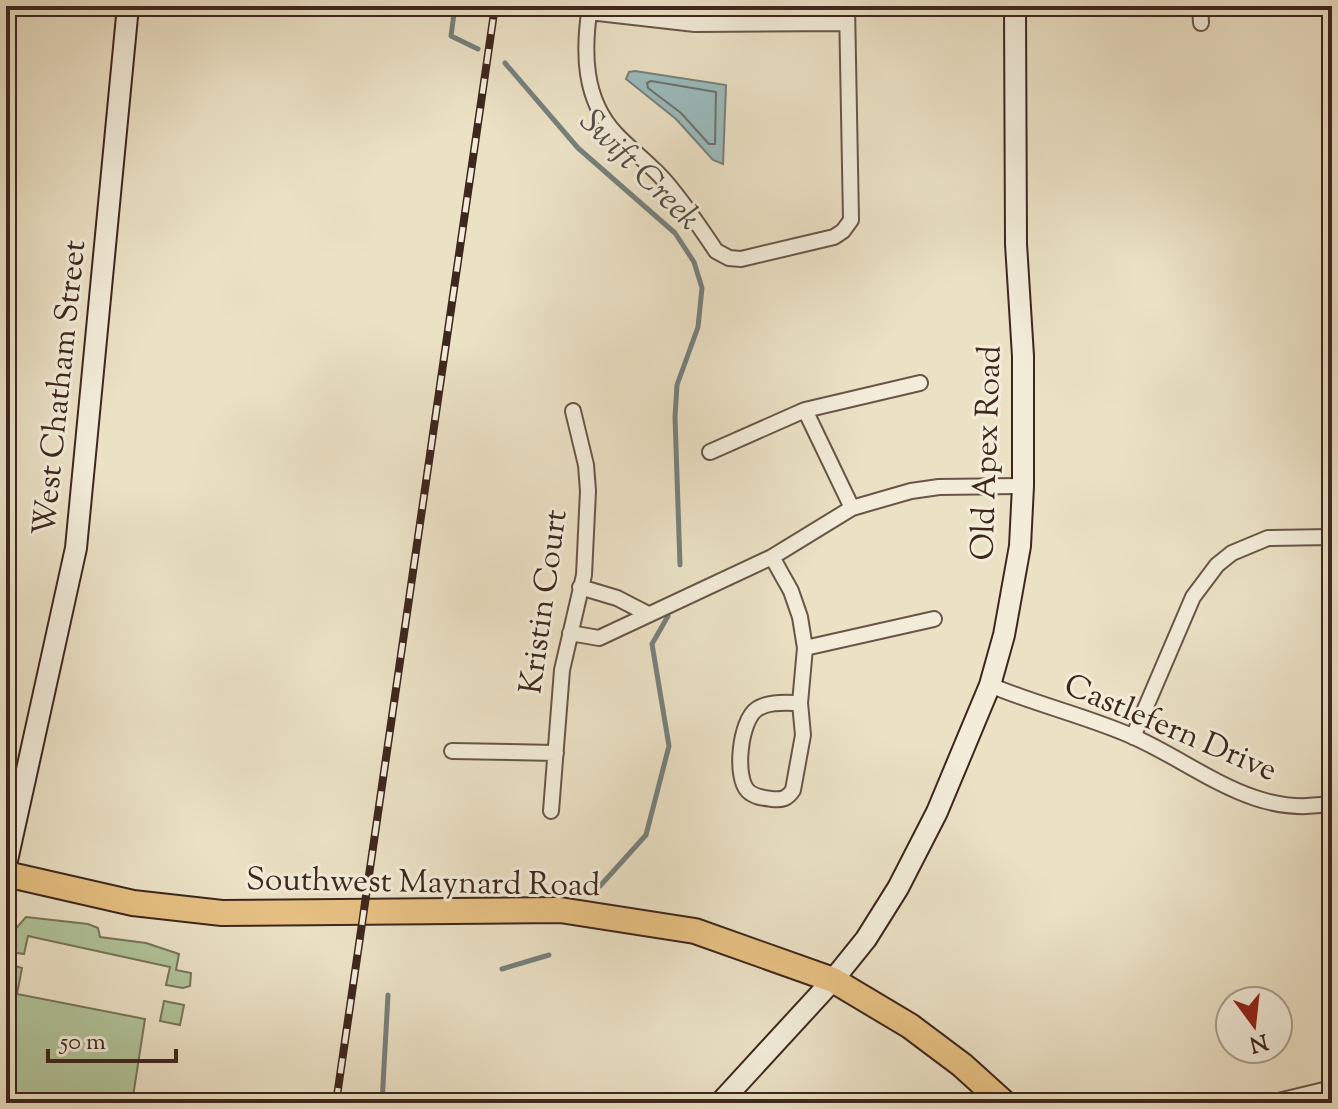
<svg xmlns="http://www.w3.org/2000/svg" width="1338" height="1109" font-family="'Sorts Mill Goudy',serif">
  <style>
    .green { fill: #b1c49a; stroke: #78765c; stroke-width: 2 }
    .water { fill: #9bbbbd; stroke: #76807d; stroke-width: 2 }
    .lines { fill: none; stroke-linecap: round; stroke-linejoin: round }
    .shore { stroke: #6c716e; stroke-width: 2 }
    .stream { stroke: #76807d; stroke-width: 5 }
    .street-casing { stroke: #695648; stroke-width: 18 }
    .secondary-casing { stroke: #3e271e; stroke-width: 24 }
    .primary-casing { stroke: #3e271e; stroke-width: 28 }
    .street { stroke: #f2ecd9; stroke-width: 14 }
    .secondary { stroke: #f2ecd9; stroke-width: 20 }
    .primary { stroke: #e6c082; stroke-width: 24 }
    .rail-casing { stroke: #3e271e; stroke-width: 8 }
    .rail { stroke: #f2ecd9; stroke-width: 5; stroke-dasharray: 15; stroke-linecap: butt }
    .labels { text-anchor: middle; dominant-baseline: central; stroke-width: 6; stroke-linejoin: round; paint-order: stroke }
    .street-label { font-size: 32px; fill: #3e271e; stroke: #f2ecd9 }
    .water-label { font-size: 34px; font-style: italic; fill: #554c46; stroke: #f2ecd9 }
  </style>
  <rect width="100%" height="100%" fill="#ebe1c5"/>
  <filter id="stains"><feTurbulence type="fractalNoise" baseFrequency=".0025" numOctaves="4"/><feColorMatrix values="0 0 0 0 .2 0 0 0 0 .09 0 0 0 0 .02 0 0 0 .5 -.17"/></filter>
  <radialGradient id="worn" r=".72"><stop offset=".6" stop-color="#630" stop-opacity="0"/><stop offset="1" stop-color="#630" stop-opacity=".3"/></radialGradient>
  <path class="green" d="M26 917 88 924 98 928 100 937 146 943 179 954 176 970 191 973 190 986 183 988 166 985 170 967 28 936 24 954 11 952 6 945 11 934Z
    M12 965 22 968 17 994 145 1019 132 1103H6V966Z
    M164 1001 184 1005 180 1025 160 1021Z"/>
  <path class="water" d="M635 71 726 85 723 164 713 160 676 119 626 79 629 72Z"/>
  <g class="lines">
    <path class="shore" d="M651 81 716 92 715 144H709L681 113 648 88 647 83Z"/>
    <path class="stream" d="M455 6 451 36 478 49
      M505 63 578 148 675 233 694 262 702 288 698 327 677 385 675 417 680 565
      M600 886 646 835 669 746 652 644 668 616
      M502 969 549 955
      M382 1103 388 995"/>
    <g class="street-casing">
      <path id="street" d="M590 6C583 51 583 99 616 134 631 150 650 164 665 181 684 203 700 227 716 251L729 258 741 259 834 237 843 231 851 220 847 6
        M1200 6 1201 23
        M589 12 695 24 847 23
        M805 410 852 508
        M710 452 805 410 920 383
        M772 557 791 591 800 617 805 648 800 703 803 735 793 790C787 799 782 800 772 799 764 798 754 797 748 791 734 777 740 720 757 709 769 701 786 703 800 703
        M580 587 617 598 648 614
        M570 633 599 638 772 557 852 508 911 491 939 487 1023 486
        M805 648 934 619
        M990 685C1037 705 1087 716 1134 737 1199 766 1256 820 1332 803
        M1133 737 1193 597 1217 565 1232 553 1268 538 1332 537
        M452 751 556 753
        M551 811 562 670 584 575 588 491 586 465 573 411
        M1270 1103 1332 1088"/>
    </g>
    <g class="secondary-casing">
      <path id="secondary" d="M6 865 76 548 128 6
        M720 1103 833 980 866 939 898 888 937 812 990 685 1004 635 1020 546 1023 486V356L1016 244 1015 6"/>
    </g>
    <g class="primary-casing">
      <path id="primary" d="M6 874 133 903 222 913 560 910 695 931 833 980 910 1026 962 1065 1004 1103"/>
    </g>
    <use href="#street" class="street"/>
    <use href="#secondary" class="secondary"/>
    <use href="#primary" class="primary"/>
    <g class="rail-casing">
      <path id="rail" d="M336 1103 495 6"/>
    </g>
    <use href="#rail" class="rail"/>
  </g>
  <g class="labels">
    <g class="street-label">
      <text transform="translate(61 388) rotate(-84)">West Chatham Street</text>
      <text transform="translate(988 453) rotate(-88)">Old Apex Road</text>
      <text transform="translate(545 602) rotate(-82)">Kristin Court</text>
      <text transform="translate(1170 729) rotate(23)">Castlefern Drive</text>
      <text transform="translate(423 884) rotate(1)">Southwest Maynard Road</text>
    </g>
    <g class="water-label">
      <text transform="translate(639 171) rotate(45)">Swift Creek</text>
    </g>
  </g>
  <rect width="1338" height="1109" fill="none" stroke="#ebe1c5" stroke-width="32"/>
  <rect x="8" y="8" width="1322" height="1093" fill="none" stroke="#3e271e" stroke-width="4"/>
  <rect x="16" y="16" width="1306" height="1077" fill="none" stroke="#3e271e" stroke-width="2"/>
  <g transform="translate(1254 1025) rotate(165)"><circle r="38" fill="#f2ecd9" stroke="#aa9d8e" stroke-width="2"/>
  <path d="M0-6L14 30L0 20L-14 30Z" fill="#8f2418"/>
  <text y="-12" font-size="22" font-weight="bold" text-anchor="middle" fill="#3e271e">N</text>
  </g>
  <path d="M48 1049v12h128v-12" fill="none" stroke="#3e271e" stroke-width="4"/>
  <text x="60" y="1049" font-size="24" fill="#3e271e" stroke="#f2ecd9" stroke-width="6" paint-order="stroke">50 m</text>
  <rect width="100%" height="100%" filter="url(#stains)"/>
  <rect width="100%" height="100%" fill="url(#worn)"/>
</svg>
